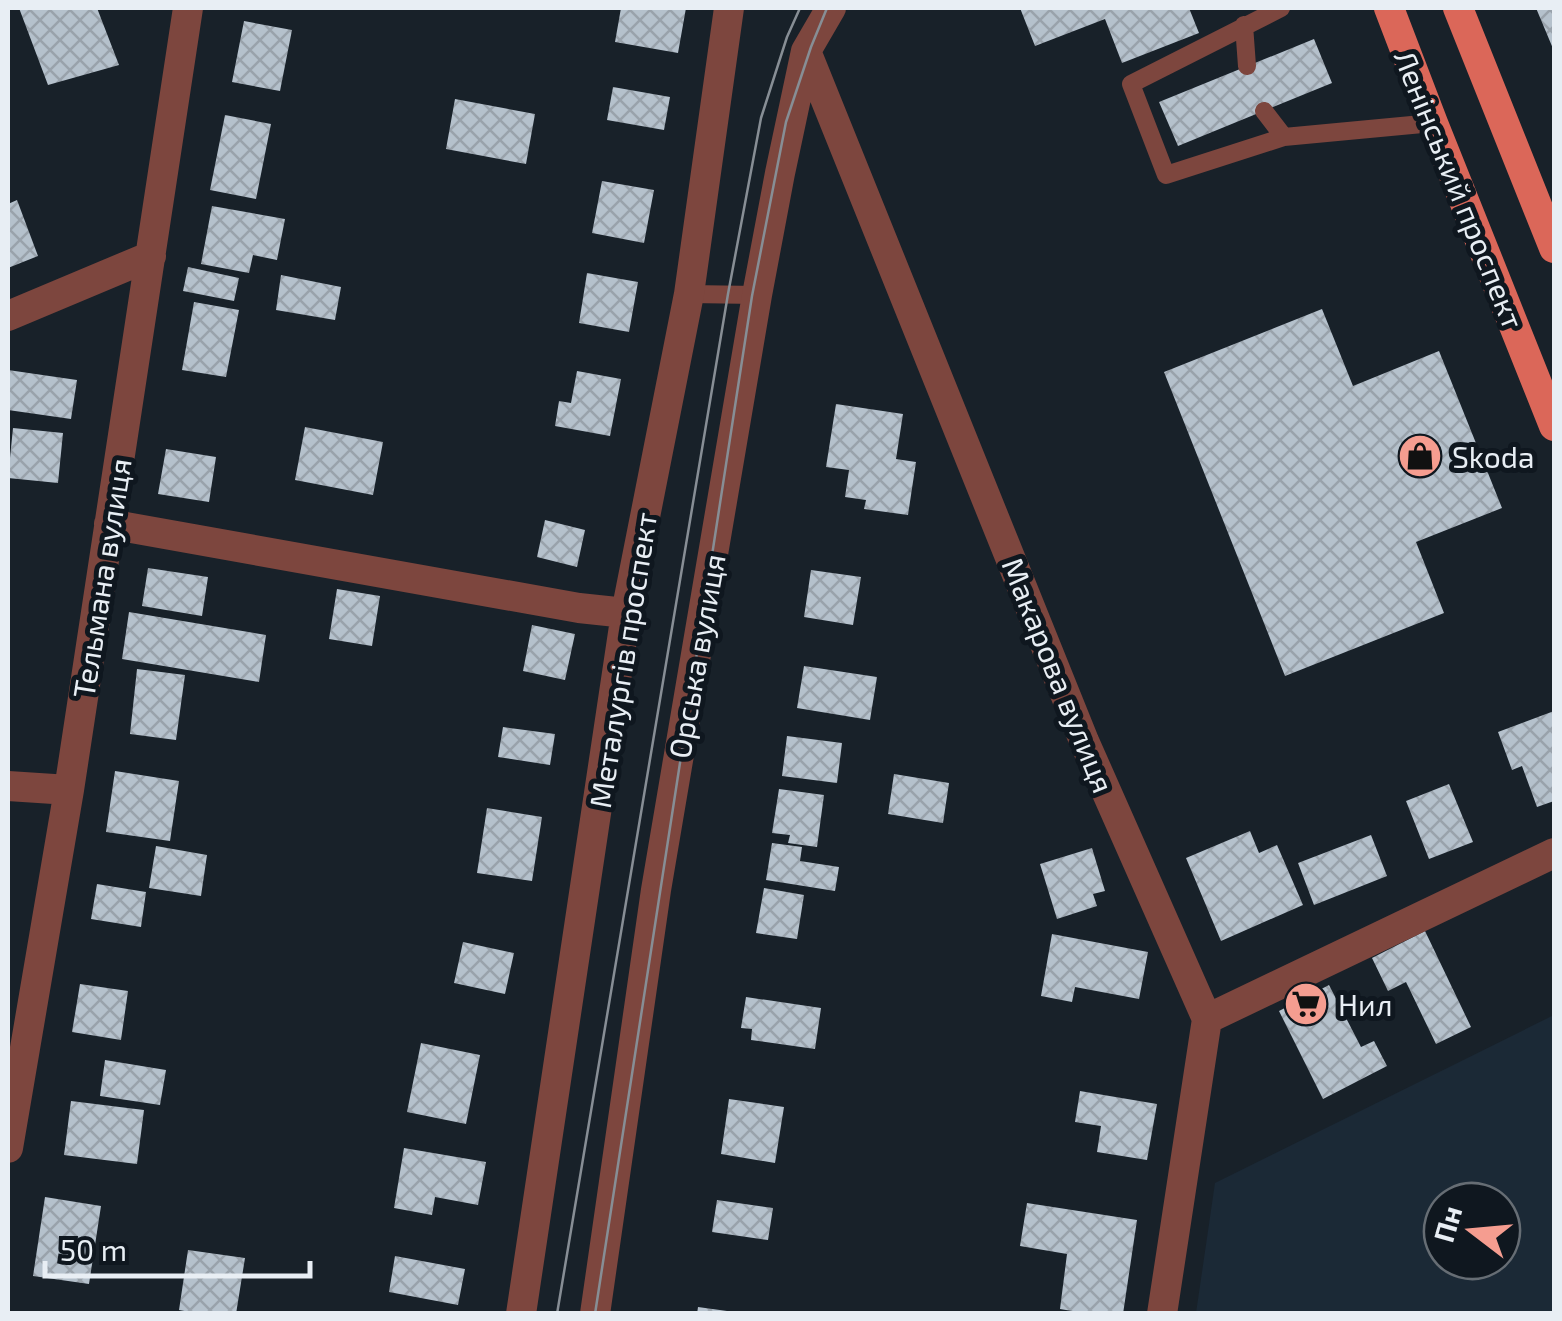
<svg xmlns="http://www.w3.org/2000/svg" width="1562" height="1321" font-family="'Exo 2',sans-serif">
  <style>
    .built { fill: #1b2936; fill-rule: evenodd }
    .building { fill: url(#building-cross-hatch) }
    .lines { fill: none; stroke-linecap: round; stroke-linejoin: round }
    .service { stroke: #7d463e; stroke-width: 18 }
    .minor { stroke: #7d463e; stroke-width: 30 }
    .primary { stroke: #db6759; stroke-width: 30 }
    .tram { stroke: #878e95; stroke-width: 2.5 }
    .labels { text-anchor: middle; dominant-baseline: central; stroke-width: 10; stroke-linejoin: round; paint-order: stroke }
    .street-label { font-size: 30px; fill: #e8eef4; stroke: #0f171f }
    .poi-label { font-size: 30px; fill: #e8eef4; stroke: #0f171f; text-anchor: start }
  </style>
  <defs>
    <pattern id="building-cross-hatch" width="8" height="8" patternUnits="userSpaceOnUse" patternTransform="scale(2.5)"><rect width="8" height="8" fill="#b5c1cc"/><path d="M0 0l8 8M0 8l8-8" fill="none" stroke="#99a2ab"/></pattern>
  </defs>
  <rect width="100%" height="100%" fill="#182129"/>
  <path class="built" d="M1554 1015V1313H1196L1215 1183ZM1442 1201H1502V1261H1442Z"/>
  <path class="building" d="M19 8H97L119 65 48 85Z
    M621 8H686L678 53 615 42Z
    M1020 8H1189L1199 33 1122 63 1105 19 1035 46Z
    M1536 8H1554V51Z
    M244 21 292 30 280 91 232 82Z
    M1314 39 1332 83 1178 146 1159 102Z
    M613 87 670 97 664 130 607 120Z
    M455 99 535 114 526 164 446 149Z
    M225 115 271 124 256 199 210 190Z
    M602 181 654 190 644 243 592 233Z
    M17 200 38 256 8 268V204Z
    M212 206 285 219 277 260 253 255 249 273 201 264Z
    M188 267 239 278 234 301 183 291Z
    M587 273 638 282 629 332 579 323Z
    M281 275 341 287 335 320 276 310Z
    M194 302 239 310 226 377 182 370Z
    M1322 309 1353 386 1439 351 1502 508 1416 542 1444 613 1285 676 1164 372Z
    M8 370 77 380 71 419 8 410Z
    M577 371 621 379 610 436 555 426 559 401 571 403Z
    M836 404 903 414 896 459 916 462 908 515 864 509 866 500 845 497 849 470 826 467Z
    M305 427 383 442 373 495 295 480Z
    M13 428 63 433 58 483 8 478Z
    M166 449 216 457 209 502 158 494Z
    M545 520 585 530 577 567 537 557Z
    M148 568 208 577 202 616 142 606Z
    M811 570 861 577 853 625 804 617Z
    M337 589 380 596 372 646 329 639Z
    M129 612 266 635 259 682 122 659Z
    M532 625 575 634 565 680 523 671Z
    M804 666 877 677 870 720 797 708Z
    M137 669 185 675 176 740 130 734Z
    M1554 711V801L1537 807 1522 766 1512 770 1498 732Z
    M503 727 555 734 550 765 498 757Z
    M787 736 842 743 837 783 782 776Z
    M115 771 179 781 170 841 106 832Z
    M894 774 949 783 943 823 888 814Z
    M1449 784 1473 842 1429 859 1406 801Z
    M779 789 824 795 817 847 788 843 790 835 772 833Z
    M487 808 542 817 532 881 477 873Z
    M1250 831 1259 853 1277 845 1303 905 1221 941 1186 858Z
    M1371 835 1387 876 1314 905 1298 863Z
    M772 843 802 847 800 861 839 867 835 891 766 880Z
    M156 846 207 855 201 896 149 888Z
    M1092 848 1105 891 1093 894 1097 906 1057 919 1040 864Z
    M97 884 146 892 141 927 91 919Z
    M764 888 804 895 797 939 756 933Z
    M1425 931 1471 1027 1436 1044 1406 982 1388 991 1372 958Z
    M1052 934 1148 952 1139 999 1075 987 1072 1002 1041 996Z
    M463 942 514 953 505 994 454 983Z
    M80 984 128 991 121 1040 72 1032Z
    M1329 985 1361 1047 1374 1041 1387 1066 1323 1099 1279 1011Z
    M746 997 821 1008 815 1049 751 1040 752 1029 741 1028Z
    M421 1043 480 1055 466 1124 407 1112Z
    M105 1060 166 1070 160 1105 100 1096Z
    M1080 1091 1157 1104 1147 1160 1097 1152 1101 1126 1075 1122Z
    M729 1099 784 1107 775 1163 721 1154Z
    M71 1101 144 1110 137 1164 64 1155Z
    M404 1148 486 1162 478 1205 435 1197 432 1215 394 1208Z
    M45 1197 101 1206 89 1284 33 1276Z
    M717 1200 773 1208 768 1240 712 1232Z
    M1027 1203 1137 1220 1123 1314H1090L1060 1309 1067 1254 1020 1246Z
    M188 1250 245 1258 236 1314H201L179 1310Z
    M395 1256 465 1269 458 1305 389 1292Z
    M698 1307 727 1311V1314H697Z"/>
  <g class="lines">
    <path class="service" d="M1281 8 1131 84 1166 175 1284 137 1433 123
      M1244 25 1247 66
      M1264 111 1284 137
      M689 294 757 295"/>
    <path class="minor" d="M806 51 1084 741 1207 1019 1162 1314
      M8 316 151 256
      M109 524 579 608 626 613
      M8 786 69 790
      M1207 1019 1554 853
      M8 1148 69 790 188 8
      M521 1314 626 613 689 294 729 8
      M595 1314 656 890 757 295 780 173 806 51 831 8"/>
    <path class="primary" d="M1389 8 1433 123 1554 426
      M1458 8 1554 248"/>
    <path class="tram" d="M557 1314 728 294 761 118 787 37 800 8
      M595 1314 752 296 786 122 811 47 827 8"/>
  </g>
  <defs>
    <g id="shop-disc" transform="scale(2.25)"><circle r="9.5" fill="#f59d90" stroke="#0f171f"/><path d="M-5-2.5h2.3a2.7 3.5 0 0 1 5.4 0H5L5.5 6h-11ZM-1.5-2.5h3a1.5 2.3 0 0 0-3 0Z" fill="#111"/></g>
    <g id="supermarket-disc" transform="scale(2.25)"><circle r="9.5" fill="#f59d90" stroke="#0f171f"/><path d="M-6-5.5h2.5l.6 2H6L4.5 2H-2.5L-4.4-4H-6ZM-1.5 3.2a1.3 1.3 0 1 0 .1 0ZM3 3.2a1.3 1.3 0 1 0 .1 0Z" fill="#111"/></g>
  </defs>
  <g fill-rule="evenodd">
    <use href="#shop-disc" x="1420" y="456"/>
    <use href="#supermarket-disc" x="1306" y="1004"/>
  </g>
  <g class="labels">
    <g class="street-label">
      <text transform="translate(1460 189) rotate(68)">Ленінський проспект</text>
      <text transform="translate(101 578) rotate(-81)">Тельмана вулиця</text>
      <text transform="translate(696 656) rotate(-80)">Орська вулиця</text>
      <text transform="translate(622 660) rotate(-81)">Металургів проспект</text>
      <text transform="translate(1059 675) rotate(68)">Макарова вулиця</text>
    </g>
    <g class="poi-label">
      <text x="1452" y="456">Skoda</text>
      <text x="1338" y="1004">Нил</text>
    </g>
  </g>
  <rect width="1562" height="1321" fill="none" stroke="#e8eef4" stroke-width="20"/>
  <g transform="translate(1472 1231) rotate(286)"><circle r="48" fill="#0f171f" stroke="#666d74" stroke-width="2.5"/>
  <path d="M0-8L18 38L0 25L-18 38Z" fill="#f59d90"/>
  <text y="-15" font-size="28" font-weight="bold" text-anchor="middle" fill="#e8eef4">Пн</text>
  </g>
  <path d="M45 1261v15h265v-15" fill="none" stroke="#e8eef4" stroke-width="5"/>
  <text x="60" y="1261" font-size="30" fill="#e8eef4" stroke="#0f171f" stroke-width="8" paint-order="stroke">50 m</text>
</svg>
